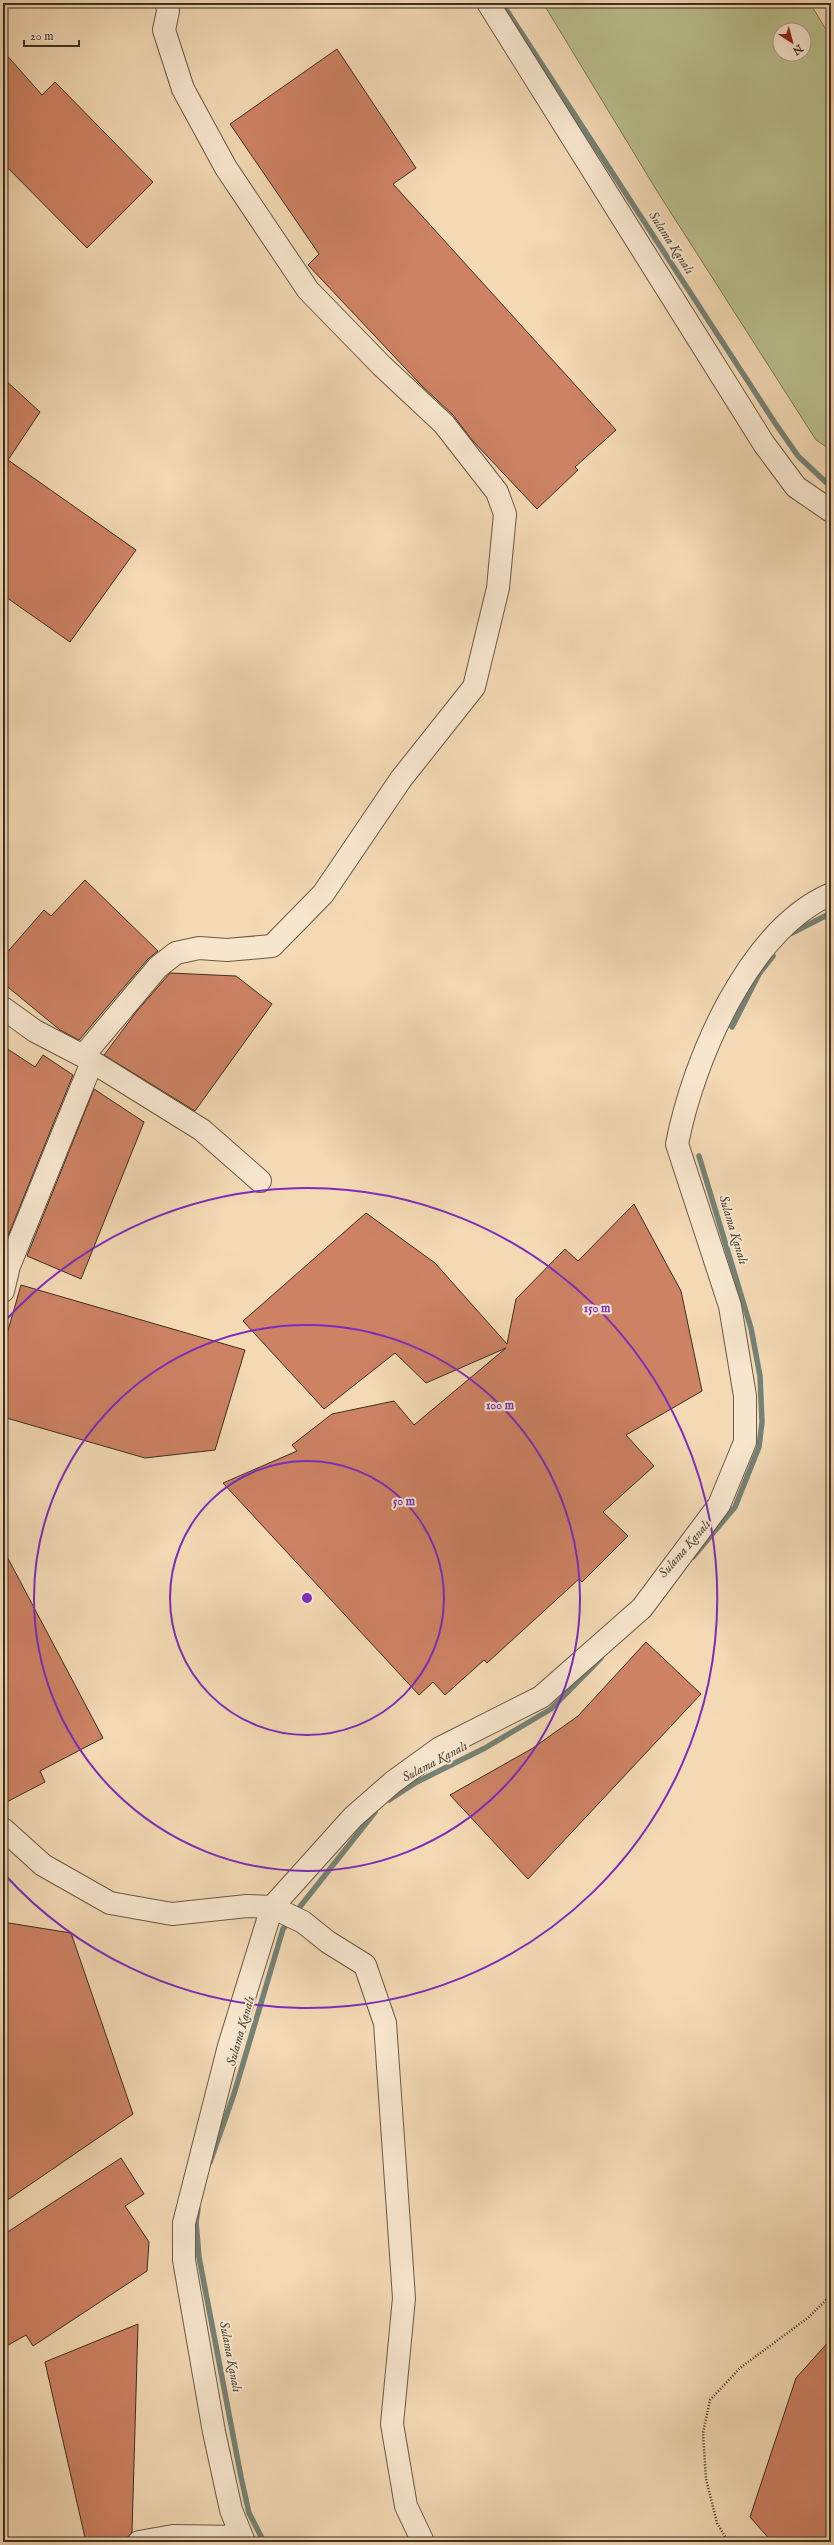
<svg xmlns="http://www.w3.org/2000/svg" width="834" height="2545" font-family="'IM FELL English',serif">
  <style>
    .green { fill: #babf8e; stroke: #7a7758; fill-rule: evenodd }
    .lines { fill: none; stroke-linecap: round; stroke-linejoin: round }
    .stream { stroke: #758276; stroke-width: 5.5 }
    .building { fill: #cd8264; stroke: #3b2f21 }
    .minor-casing { stroke: #695a46; stroke-width: 24 }
    .path { stroke: #3b2f21; stroke-width: 2.5; stroke-dasharray: 1 2; stroke-linecap: butt }
    .minor { stroke: #f7e6ce; stroke-width: 22 }
    .ring { fill: none; stroke: #7b2cbf; stroke-width: 2 }
    .labels { text-anchor: middle; dominant-baseline: central; stroke-width: 4; stroke-linejoin: round; paint-order: stroke }
    .water-label { font-size: 13px; font-style: italic; fill: #4e4b3d; stroke: #f7e6ce }
    .centre { fill: #7b2cbf; stroke: #f7e6ce; stroke-width: 2 }
    .ring-label { font-size: 12px; text-anchor: middle; font-weight: bold; fill: #7b2cbf; stroke: #f7e6ce; stroke-width: 4; stroke-linejoin: round; paint-order: stroke }
  </style>
  <rect width="100%" height="100%" fill="#f3d9b4"/>
  <filter id="stains"><feTurbulence type="fractalNoise" baseFrequency=".005" numOctaves="4"/><feColorMatrix values="0 0 0 0 .2 0 0 0 0 .09 0 0 0 0 .02 0 0 0 .5 -.17"/></filter>
  <radialGradient id="worn" r=".72"><stop offset=".6" stop-color="#630" stop-opacity="0"/><stop offset="1" stop-color="#630" stop-opacity=".3"/></radialGradient>
  <path class="green" d="M543 3H810L831 38V450L816 440 657 191ZM780 30H804V54H780Z"/>
  <g class="lines">
    <path class="stream" d="M502 3 775 423 798 456 831 487
      M792 933 831 913
      M732 1027 759 974 773 956
      M693 1557 735 1507 759 1447 762 1422 760 1376 751 1328 699 1156
      M389 1800 415 1783 485 1748 551 1709 601 1658
      M295 1913 375 1812
      M210 2162 234 2094 283 1929 290 1920
      M198 2209 196 2222 199 2257 241 2477 249 2513 264 2542"/>
  </g>
  <path class="building" d="M337 49 416 168 393 184 616 430 575 467 578 470 537 509 472 440 453 415 422 386 308 265 319 254 230 124Z
    M3 51 42 95 55 82 153 182 87 248 3 163Z
    M3 378 40 412 8 460 136 550 70 642 3 595Z
    M85 880 158 951 148 959 79 1040 60 1030 3 983V957L44 910 51 916Z
    M170 973 236 976 272 1004 195 1111 104 1055 137 1011Z
    M3 1046 35 1067 43 1055 73 1075 4 1246Z
    M94 1089 144 1122 81 1279 27 1256Z
    M634 1204 681 1291 702 1391 626 1435 654 1466 603 1512 628 1536 582 1582 579 1579 487 1663 484 1660 445 1695 433 1682 419 1695 223 1483 297 1451 292 1445 332 1414 394 1401 414 1425 506 1348 426 1383 395 1353 324 1409 243 1321 366 1213 435 1263 507 1344 516 1299 565 1249 578 1261Z
    M21 1285 245 1350 215 1450 145 1458 3 1417V1348Z
    M3 1549 103 1738 40 1771 45 1782 3 1804Z
    M646 1642 701 1694 528 1879 450 1795 533 1748 578 1716Z
    M9 1923 71 1933 133 2114 3 2203V1925Z
    M121 2158 144 2194 125 2206 149 2242 147 2271 33 2346 26 2335 3 2348V2235Z
    M138 2324 132 2532 128 2537 116 2542H86L45 2362Z
    M831 2339V2542H772L750 2517 796 2378Z"/>
  <g class="lines">
    <g class="minor-casing">
      <path id="minor" d="M488 3 764 444 796 487 831 511
        M3 1008 35 1031 83 1056 202 1130 260 1181
        M83 1056 158 967 176 953 199 948 227 950 272 946 323 894 401 779 474 687 498 588 505 514 497 492 444 424 382 366 308 290 226 168 183 89 164 30 168 11 167 3
        M3 1291 9 1266 92 1062
        M3 1829 43 1865 110 1903 172 1914 247 1906 272 1907 303 1922 328 1942 365 1965 385 2023 404 2298 392 2424 406 2506 423 2542
        M139 2542 173 2536 242 2537
        M244 2542 231 2510 214 2432 184 2260V2223L229 2046 272 1907 353 1817 393 1782 440 1748 541 1697 642 1608 719 1505 745 1442V1396L730 1306 677 1144C693 1061 748 930 831 894"/>
    </g>
    <path class="path" d="M728 2542 717 2523 706 2479 703 2433 710 2400 740 2368 809 2317 831 2295"/>
    <use href="#minor" class="minor"/>
  </g>
  <g class="ring">
    <circle cx="307" cy="1598" r="137"/>
    <circle cx="307" cy="1598" r="273"/>
    <path d="M5 1321A410 410 0 1 1 5 1875"/>
  </g>
  <g class="labels">
    <g class="water-label">
      <text transform="translate(671 243) rotate(57)">Sulama Kanalı</text>
      <text transform="translate(733 1230) rotate(73)">Sulama Kanalı</text>
      <text transform="translate(685 1549) rotate(-49)">Sulama Kanalı</text>
      <text transform="translate(435 1762) rotate(-28)">Sulama Kanalı</text>
      <text transform="translate(241 2031) rotate(-74)">Sulama Kanalı</text>
      <text transform="translate(230 2357) rotate(79)">Sulama Kanalı</text>
    </g>
  </g>
  <circle cx="307" cy="1598" r="6" class="centre"/>
  <g class="ring-label">
    <text x="597" y="1312">150 m</text>
    <text x="500" y="1409">100 m</text>
    <text x="404" y="1505">50 m</text>
  </g>
  <rect width="834" height="2545" fill="none" stroke="#f3d9b4" stroke-width="16"/>
  <rect x="4" y="4" width="826" height="2537" fill="none" stroke="#3b2f21" stroke-width="2"/>
  <rect x="8" y="8" width="818" height="2529" fill="none" stroke="#3b2f21"/>
  <g transform="translate(792 42) rotate(144)"><circle r="19" fill="#f7e6ce" stroke="#ac9d89"/>
  <path d="M0-3L7 15L0 10L-7 15Z" fill="#8f2418"/>
  <text y="-6" font-size="11" font-weight="bold" text-anchor="middle" fill="#3b2f21">N</text>
  </g>
  <path d="M24 40v6h55v-6" fill="none" stroke="#3b2f21" stroke-width="2"/>
  <text x="30" y="40" font-size="12" fill="#3b2f21" stroke="#f7e6ce" stroke-width="3" paint-order="stroke">20 m</text>
  <rect width="100%" height="100%" filter="url(#stains)"/>
  <rect width="100%" height="100%" fill="url(#worn)"/>
</svg>
